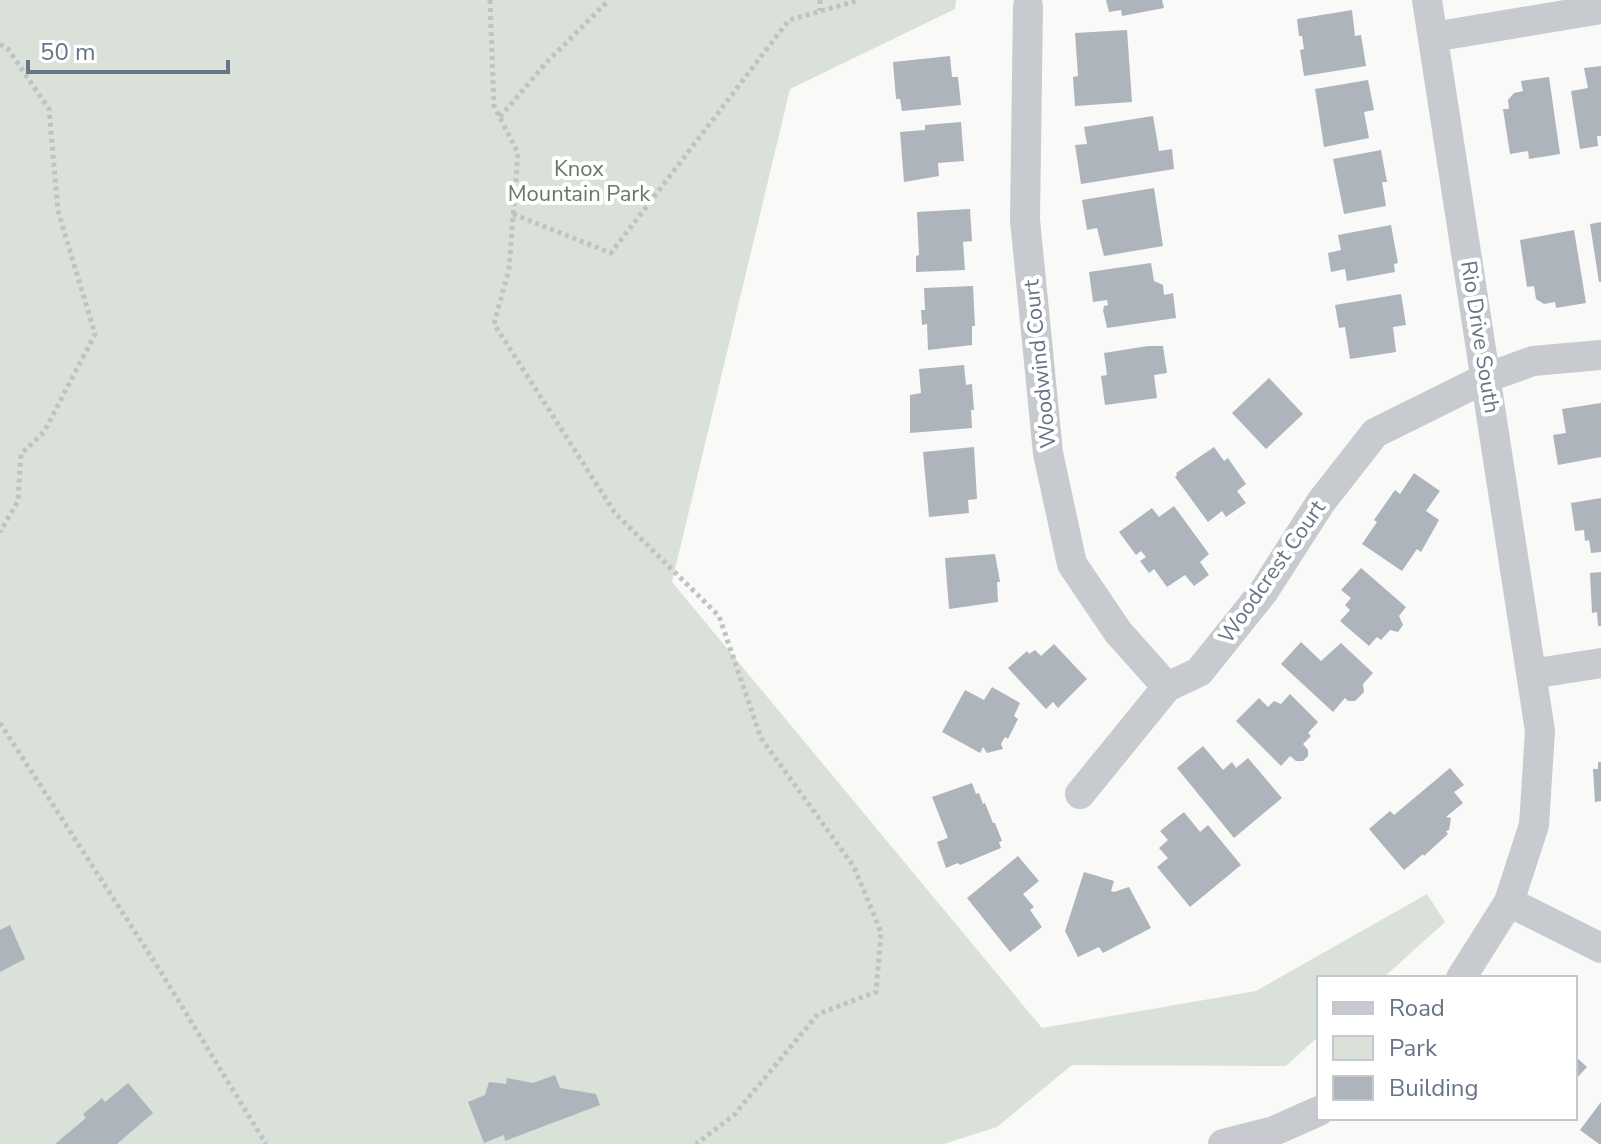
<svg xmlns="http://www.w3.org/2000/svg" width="1601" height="1144" font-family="'Nunito Sans',sans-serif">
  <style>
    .green { fill: #dae1d8 }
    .building { fill: #aeb4bc }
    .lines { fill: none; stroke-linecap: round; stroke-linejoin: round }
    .path { stroke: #c1c2c5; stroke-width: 5; stroke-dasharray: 4 4; stroke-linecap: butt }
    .street { stroke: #c7cace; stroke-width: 30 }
    .labels { text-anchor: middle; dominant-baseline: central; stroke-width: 8; stroke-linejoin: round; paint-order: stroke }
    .park-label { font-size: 22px; fill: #657a63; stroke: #fff }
    .street-label { font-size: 22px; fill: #687588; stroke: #fff }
  </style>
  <rect width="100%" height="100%" fill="#f9f9f7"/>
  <path class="green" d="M0 0H956L955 9 790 89 672 582 1042 1028 1256 991 1427 894 1445 922 1383 978H1319V1036L1286 1066 1072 1065 997 1127 944 1144H0Z"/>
  <path class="building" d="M1106 0H1162L1164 8 1122 16 1121 10 1109 12Z
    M1352 10 1355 36 1361 35 1366 66 1304 76 1300 50 1304 49 1302 36H1299L1297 19Z
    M1127 30 1132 102 1075 106 1073 77 1078 76 1075 33Z
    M950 56 952 77H958L961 105 902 111 900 99H896L893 62Z
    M1601 66V136H1597L1598 146 1580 149 1571 91 1588 88 1584 68Z
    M1549 77 1560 154 1529 159 1528 151 1510 154 1503 109H1509L1508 100 1514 93 1523 91 1521 81Z
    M1368 80 1374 110 1364 112 1369 138 1324 147 1315 89Z
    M1153 116 1159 151 1172 149 1174 169 1081 184 1075 145 1087 144 1084 127Z
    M961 122 964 161 938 163 939 176 904 182 900 132 925 130V125Z
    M1381 150 1387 182H1382L1386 206 1344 214 1333 159Z
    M1154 188 1163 246 1104 256 1097 228 1087 230 1082 200Z
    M970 209 972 241 963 242 965 270 916 272V256L919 255 917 212Z
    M1601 222V282H1599L1590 224Z
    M1391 225 1398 263 1394 264 1395 272 1347 281 1345 269 1331 272 1328 253 1341 250 1338 235Z
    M1574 230 1586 303 1556 308 1555 302 1544 304 1536 299 1534 286 1527 287 1520 240Z
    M1151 263 1154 281 1163 285 1164 295 1173 293 1176 318 1107 328 1103 310 1104 306 1108 305 1107 300 1093 302 1089 272Z
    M973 286 975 326H972V345L928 350 927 324 922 325 921 310H925L924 288Z
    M1401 294 1406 325 1393 327 1396 352 1350 359 1345 327 1339 328 1335 305Z
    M1148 346H1163L1167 373 1154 375 1157 398 1105 405 1101 376 1107 375 1104 353Z
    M964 365 966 385 972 384 974 410H971L972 428 910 433V395L921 393 919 369Z
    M1269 378 1303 414 1266 449 1232 413Z
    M1601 403V457L1558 465 1553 435 1566 433 1562 409Z
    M974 447 977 499 968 500 969 513 929 517 923 452Z
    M1214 447 1224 461 1228 458 1246 484 1237 491 1246 503 1226 517 1222 511 1208 522 1175 477 1177 475 1176 473Z
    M1414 473 1440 491 1426 511 1439 520 1421 552 1417 549 1402 571 1362 544 1377 522 1374 520 1383 507 1395 490 1400 494Z
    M1601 498V552L1591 553 1589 540 1585 541 1584 530 1575 531 1571 503Z
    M1174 506 1209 554 1200 562 1209 575 1194 586 1185 575 1167 587 1154 569 1149 573 1140 561 1146 557 1141 551 1136 555 1119 532 1152 508 1159 517Z
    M995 554 1000 582H997L998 602 949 609 945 558Z
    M1361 568 1406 607 1399 616 1403 625 1398 632 1390 630 1381 640 1377 637 1369 646 1340 621 1350 610 1345 605 1351 598 1341 590Z
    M1601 572V626H1598L1597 612 1592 613 1590 573Z
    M1301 642 1321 661 1341 643 1373 673 1363 684 1364 692 1355 701H1348L1345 698 1333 712 1281 664Z
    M1054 644 1087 679 1058 708 1053 702 1046 709 1008 668 1027 651 1029 654 1035 650 1041 656Z
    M992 687 1020 703 1014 716 1018 719 1008 739 1005 737 1001 744 1003 749 987 753 983 747 980 753 942 732 965 690 984 700Z
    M1290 694 1318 722 1308 733 1311 736 1303 744 1308 750V756L1303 761H1296L1290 756 1281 766 1236 721 1259 698 1268 707 1274 701 1281 704Z
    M1203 746 1223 770 1232 762 1236 768 1248 758 1282 798 1234 838 1177 768Z
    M1598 762H1601V801L1595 802 1593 769H1598Z
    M1450 768 1464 785 1454 792 1463 803 1446 817 1451 818 1449 830 1446 831 1448 834 1424 856 1423 854 1404 870 1369 829 1390 811 1394 815Z
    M972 783 976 794 979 793 983 804 985 803 993 823H995L1002 841 999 842 1001 848 960 865 958 863 946 868 937 842 948 838 932 797Z
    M1184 812 1200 832 1208 825 1241 865 1190 907 1157 867 1168 858 1159 848 1168 840 1160 831Z
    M1018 856 1039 881 1023 894 1034 907 1030 910 1042 927 1010 952 967 898Z
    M1084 872 1114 881 1111 891 1114 892 1129 887 1151 928 1103 953 1099 947 1078 957 1065 931Z
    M10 925 25 959 0 972V930Z
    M1575 1056 1587 1067 1575 1080Z
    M555 1075 560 1088 596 1094 600 1105 505 1141 504 1135 484 1143 468 1102 485 1095 489 1082 506 1084 507 1078 533 1083Z
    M128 1083 153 1113 117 1144H55L86 1118 83 1114 102 1098 105 1102Z
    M1601 1102V1144H1599L1580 1130Z"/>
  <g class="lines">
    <path class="path" d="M490 0 494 106 518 153 509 269 494 324 615 513 719 616 761 738 854 867 881 932 876 992 818 1014 734 1115 696 1144
      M820 0V11
      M0 44 8 49 49 109 58 211 95 334 44 432 21 454 18 501 0 532
      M500 117 546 63 609 0
      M513 214 611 253 789 20 860 0
      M0 723 159 969 266 1144"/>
    <path class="street" d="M1427 0 1540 731 1534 825 1509 902 1461 978
      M1028 6 1025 220 1048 453 1072 564 1118 632 1167 687
      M1433 37 1601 9
      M1531 674 1601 663
      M1080 794 1167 687 1199 672 1264 591 1321 502 1375 433 1486 378 1533 361 1601 355
      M1509 902 1601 948
      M1223 1144 1274 1131 1319 1111"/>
  </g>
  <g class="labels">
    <g class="park-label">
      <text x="579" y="169">Knox<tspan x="579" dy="25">Mountain Park</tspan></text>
    </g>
    <g class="street-label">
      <text transform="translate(1480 337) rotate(81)">Rio Drive South</text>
      <text transform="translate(1040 364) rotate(-96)">Woodwind Court</text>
      <text transform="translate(1272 572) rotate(-55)">Woodcrest Court</text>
    </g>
  </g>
  <rect x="1317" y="976" width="260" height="144" fill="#ffffff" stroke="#c3c8cf" stroke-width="2"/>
  <rect x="1333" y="1002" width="40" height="12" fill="#c7cace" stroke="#c3c8cf" stroke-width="2"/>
  <text x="1389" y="1016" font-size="24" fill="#687588">Road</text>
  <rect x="1333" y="1036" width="40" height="24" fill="#dae1d8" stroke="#c3c8cf" stroke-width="2"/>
  <text x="1389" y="1056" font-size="24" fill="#687588">Park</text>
  <rect x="1333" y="1076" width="40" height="24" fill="#aeb4bc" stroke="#c3c8cf" stroke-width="2"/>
  <text x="1389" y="1096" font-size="24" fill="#687588">Building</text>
  <path d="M28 60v12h200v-12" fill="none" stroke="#687588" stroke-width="4"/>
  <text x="40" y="60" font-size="24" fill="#687588" stroke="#ffffff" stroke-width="6" paint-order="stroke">50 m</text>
</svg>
